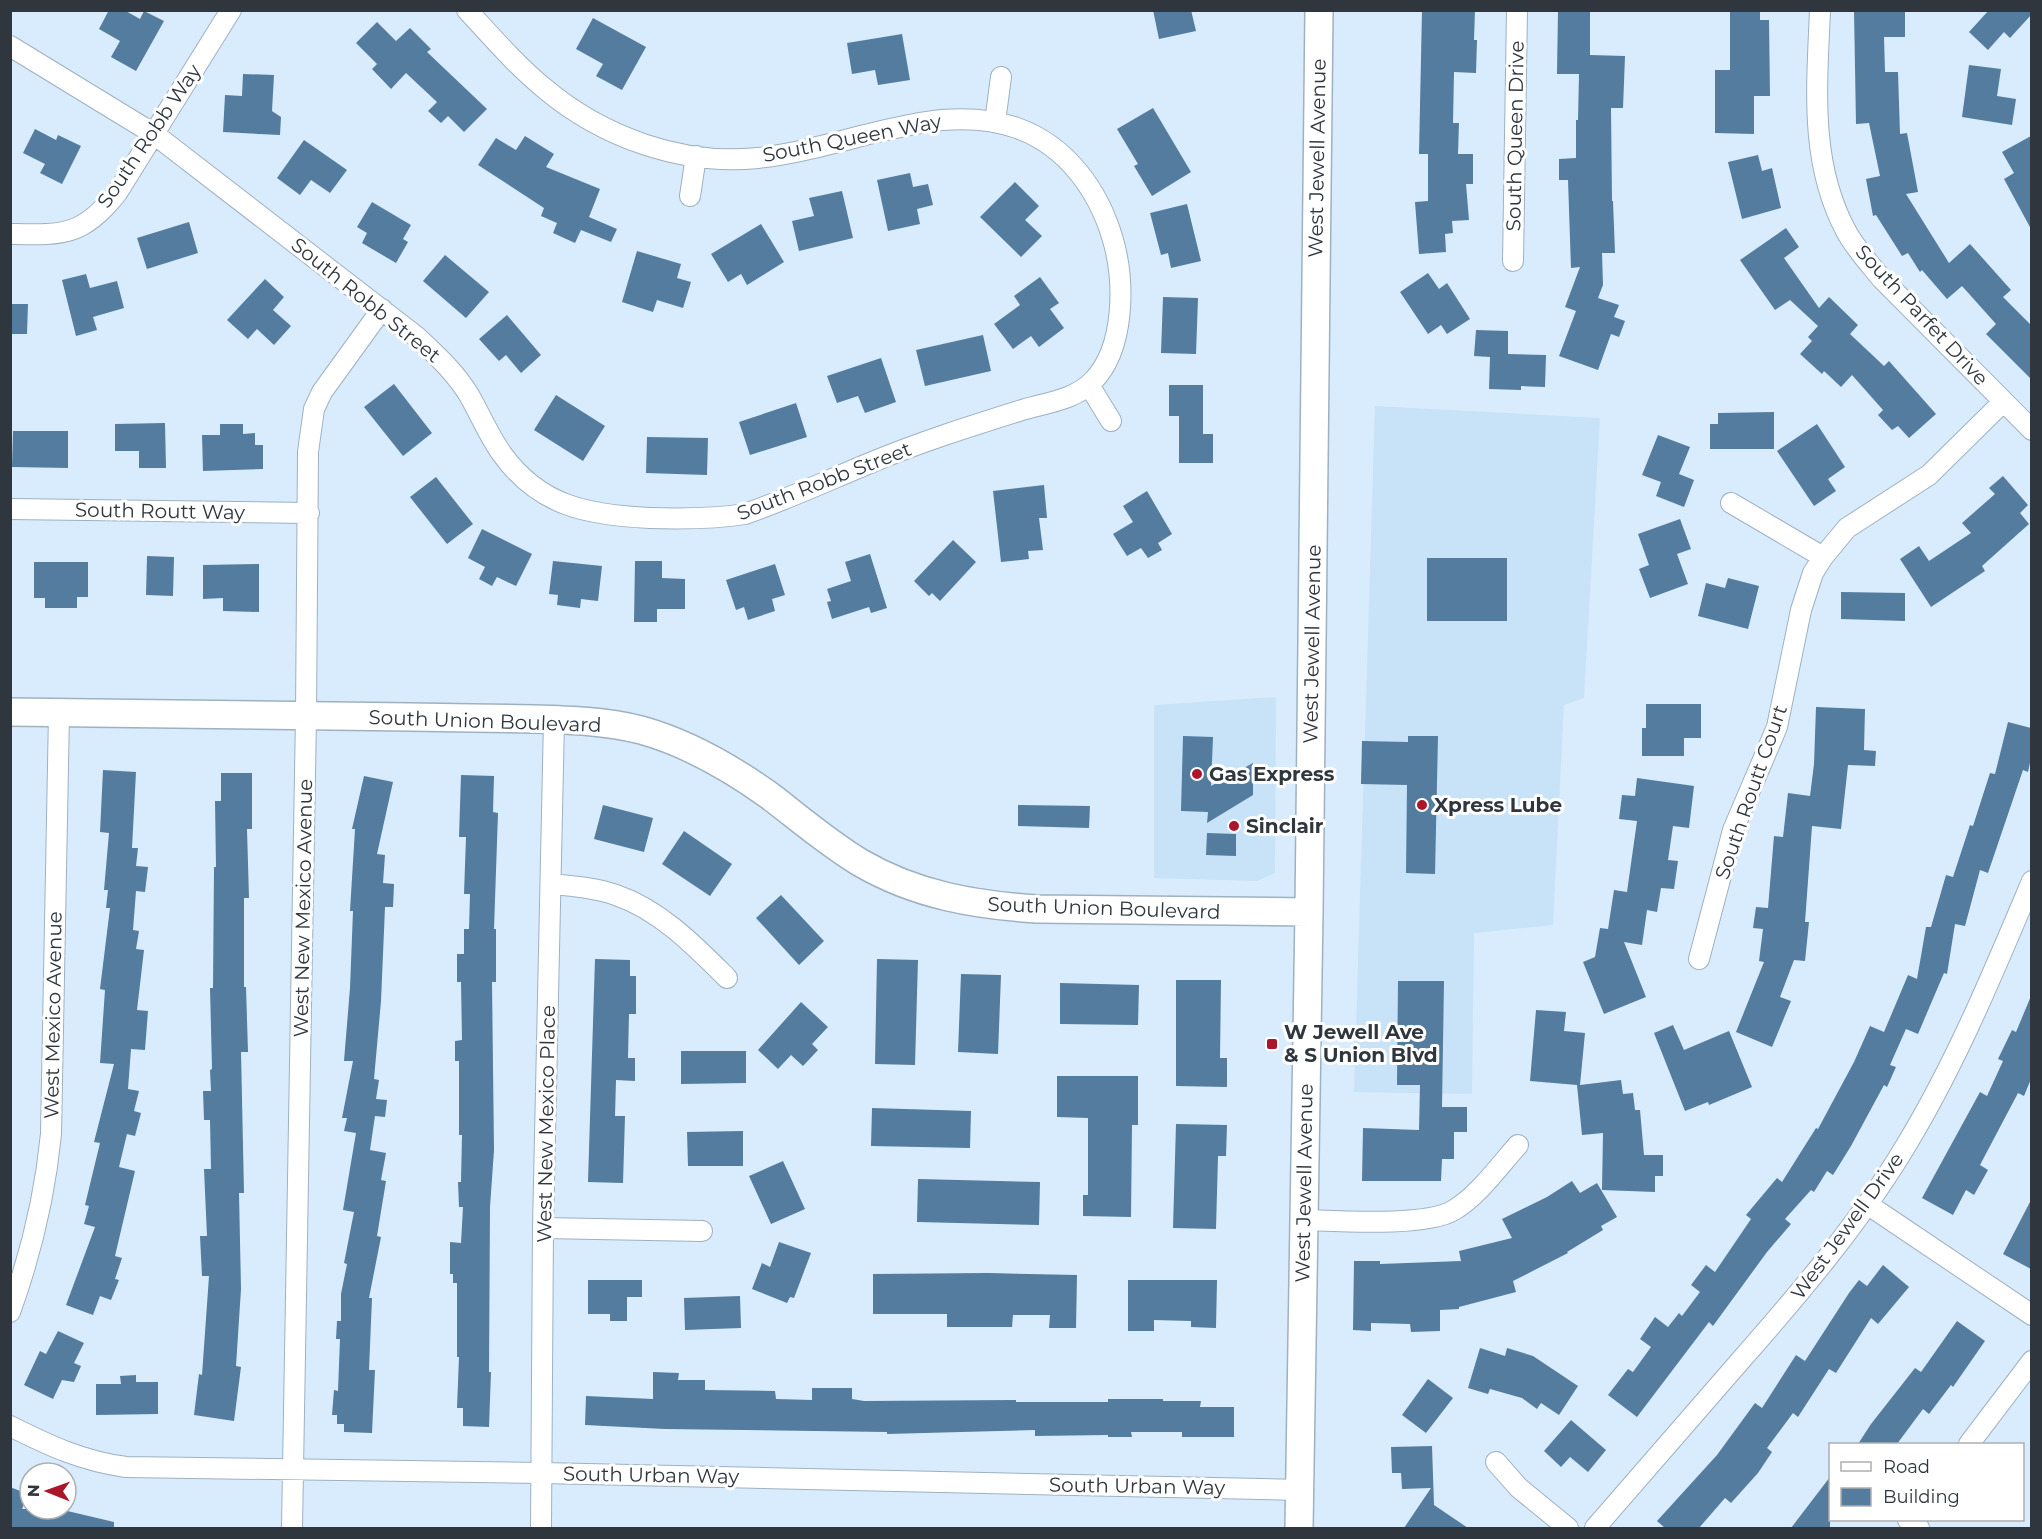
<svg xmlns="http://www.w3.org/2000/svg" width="2042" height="1539" font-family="Montserrat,sans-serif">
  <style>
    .built { fill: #c8e2f8 }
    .building { fill: #537c9e }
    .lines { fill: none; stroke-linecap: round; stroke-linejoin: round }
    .minor-casing { stroke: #9eb1c1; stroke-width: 22 }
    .secondary-casing { stroke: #9eb1c1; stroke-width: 30 }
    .minor { stroke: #fff; stroke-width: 20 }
    .secondary { stroke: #fff; stroke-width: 27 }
    .poi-dot { fill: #ab162a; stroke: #fff; stroke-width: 2 }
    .labels { text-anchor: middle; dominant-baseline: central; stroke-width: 6; stroke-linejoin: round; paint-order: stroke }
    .street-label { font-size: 20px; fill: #2f363d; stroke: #fff }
    .poi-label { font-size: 20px; font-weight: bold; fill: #2f363d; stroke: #fff; text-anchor: start }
  </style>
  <rect width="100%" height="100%" fill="#d9ecfd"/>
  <path class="built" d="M1375 406 1600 418 1584 698 1564 705 1553 925 1474 933 1472 1094 1354 1092Z
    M1276 697 1275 873 1257 881 1154 878V705Z"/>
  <path class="building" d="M109 10H124L140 19 144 11 164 21 136 71 111 57 120 41 99 29Z
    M1153 10H1191L1196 31 1159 39Z
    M1422 10H1475L1474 40H1477L1476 73 1454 72 1453 123H1459L1458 154H1473V184H1466L1469 220 1452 221 1453 233 1445 234 1446 252 1419 254 1415 202 1428 201V154H1419Z
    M1558 10H1590V55L1625 56 1623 108H1611L1612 201H1613L1615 253H1602L1603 285 1598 298 1619 305 1614 317 1625 321 1619 337 1611 334 1598 370 1559 356 1576 311 1565 307 1580 267 1571 268 1568 180H1559V159L1576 158V120H1578L1579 74H1557Z
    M1730 10H1760V20H1769L1770 96H1754V134L1715 133V70H1730Z
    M1854 10H1905V37H1884L1885 72H1898L1900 134 1907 133 1918 192 1906 194 1949 263 1970 244 2011 290 2003 297 2031 325V379L1986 334 1996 324 1962 286 1947 299 1922 270 1920 272 1908 253 1902 256 1876 215 1873 216 1866 179 1880 176 1869 123 1856 124Z
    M1989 10H2031V15L2010 38 2004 32 1988 50 1969 32Z
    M593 18 646 47 622 90 596 76 603 64 576 49Z
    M377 22 396 41 410 28 431 49 427 52 487 109 464 132 448 116 441 123 428 111 437 102 406 73 391 89 372 69 377 64 356 43Z
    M902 34 910 80 878 85 875 70 852 74 847 43Z
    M1969 65 2001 69 1997 96 2016 99 2012 125 1962 117Z
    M243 74 274 75 272 111 281 117 280 135 223 132 225 95 242 96Z
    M1153 108 1191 172 1152 196 1134 166 1138 164 1117 129Z
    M35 129 56 140 58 135 81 146 62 184 40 173 45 164 23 153Z
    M525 136 554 154 546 167 600 189 589 217 617 229 611 242 581 230 575 243 553 233 557 223 541 216 544 208 478 165 496 138 516 150Z
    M2031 136V229L2004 179 2014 173 2002 152Z
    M304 140 347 170 330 193 311 180 300 195 277 178Z
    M1758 155 1762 171 1772 168 1781 208 1742 219 1728 162Z
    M910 173 913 187 928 184 933 205 917 209 920 224 888 231 877 180Z
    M1015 182 1039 206 1025 220 1042 236 1021 257 980 217Z
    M842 191 853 238 799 251 792 221 814 216 809 198Z
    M372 202 411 225 403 239 408 242 396 263 362 243 367 233 357 227Z
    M1187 204 1201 261 1171 268 1168 253 1161 255 1150 213Z
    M189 222 198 253 147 269 137 238Z
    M761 224 784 262 747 285 741 274 728 282 711 254Z
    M1786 228 1799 247 1784 258 1819 308 1829 297 1858 325 1850 334 1884 366 1889 361 1936 414 1909 438 1898 426 1892 430 1878 415 1883 410 1852 375 1841 387 1824 371 1822 374 1800 354 1812 341 1808 337 1818 326 1790 300 1775 310 1740 260Z
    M637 251 681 264 677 278 691 282 683 308 657 300 653 312 622 302Z
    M445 255 489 292 466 318 423 281Z
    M1428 273 1439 289 1447 283 1470 319 1447 334 1441 325 1428 334 1400 292Z
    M86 274 90 288 117 281 124 308 93 317 97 330 76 336 62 280Z
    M1040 277 1059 303 1050 309 1064 328 1039 347 1031 336 1013 349 994 324 1020 305 1014 296Z
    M265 279 284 297 273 310 291 326 274 345 257 329 248 339 227 320Z
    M1163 297 1198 298 1196 354 1161 353Z
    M10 304H28L27 334H10Z
    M507 315 541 355 521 373 506 355 499 361 479 339Z
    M1476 330 1508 331V354L1546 355 1545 387 1521 386V390L1489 389 1490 357 1474 356Z
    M983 335 991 371 925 386 916 350Z
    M881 358 896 402 865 413 858 396 837 403 827 376Z
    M394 384 432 433 403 456 364 407Z
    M1169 385H1203V434H1213V463H1179V416H1169Z
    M556 395 605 426 583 461 534 430Z
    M796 403 807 437 750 455 739 422Z
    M1774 412V449H1710V424H1718V413Z
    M165 423 166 468H139V451H115V424Z
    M220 424H243V434L255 433V445H263V469L203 471 202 435H220Z
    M1817 424 1845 467 1828 479 1836 491 1814 506 1777 451Z
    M13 431H68V468L12 467Z
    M1658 435 1690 447 1679 474 1694 480 1684 507 1656 496 1661 482 1642 475Z
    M647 437 708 438 707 475 646 473Z
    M2003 476 2028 505 2020 513 2029 524 1982 566 1985 571 1931 607 1900 559 1919 546 1929 561 1971 533 1962 523 1995 494 1989 488Z
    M436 477 473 524 447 544 410 497Z
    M1044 485 1047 518H1039L1043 550 1028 551 1029 559 1001 562 993 491Z
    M1147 491 1172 534 1158 543 1162 550 1148 558 1141 548 1127 556 1113 534 1133 522 1123 506Z
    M1680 519 1691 549 1677 554 1688 584 1650 598 1639 569 1649 565 1638 534Z
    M482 529 532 554 516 586 497 577 492 586 479 579 485 567 468 558Z
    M953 540 976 562 940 601 932 593 929 596 914 581Z
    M870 554 887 608 871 613 869 607 832 619 827 602 831 601 827 589 851 581 845 562Z
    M147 556 174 557 173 596 146 595Z
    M1427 558H1507V621H1427Z
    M553 561 602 566 598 601 581 599 580 608 557 605 558 595 549 594Z
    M635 561H662V578L685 579V609H657V622H634Z
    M34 562H88V597H77V608H45V598H34Z
    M259 564V612L223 611V598L203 599V565Z
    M775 564 785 595 772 599 775 611 748 620 744 607 736 610 726 580Z
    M1728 578 1759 586 1748 629 1698 616 1706 583 1725 588Z
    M1841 592 1905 593V621L1841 619Z
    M1646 704H1701V738H1684V756H1642V728H1646Z
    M1816 707 1865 709 1864 750 1876 751 1875 766 1848 765 1841 829 1812 826 1805 922H1809L1805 961 1794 960 1780 997 1791 1001 1772 1047 1736 1032 1764 962 1759 961 1763 929 1753 928 1756 907 1768 908 1774 836 1783 837 1788 793 1810 796 1814 764Z
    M2008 722 2031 728V758L2028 772 2023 770 1988 873 1980 870 1965 926 1955 924 1947 974 1944 973 1918 1034 1906 1029 1890 1065 1896 1067 1887 1087 1884 1085 1851 1146 1833 1175 1827 1171 1814 1192 1811 1190 1785 1219 1791 1224 1767 1252 1713 1326 1709 1322 1637 1417 1608 1395 1628 1369 1633 1372 1651 1347 1640 1339 1655 1317 1668 1327 1679 1313 1682 1316 1700 1292 1691 1285 1706 1265 1715 1272 1751 1219 1746 1215 1777 1178 1782 1182 1816 1128 1818 1129 1854 1062 1870 1026 1884 1032 1908 975 1917 979 1926 927H1931L1946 875 1953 877 1970 825 1973 826 1990 773 1995 774Z
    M1183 736 1213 737 1211 786 1253 763V795L1207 823 1208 812 1181 811Z
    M1408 736H1438L1435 874 1406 873 1407 785 1361 784 1362 741 1408 742Z
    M103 770 136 772 132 848H138L136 866 148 867 145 892 136 891 133 930 139 931 136 949 144 950 137 1010 148 1011 145 1050 131 1049 128 1089 139 1091 134 1111 141 1113 135 1136 127 1134 119 1167 135 1171 115 1256 122 1258 115 1279 119 1280 111 1300 100 1296 93 1315 66 1305 95 1227 84 1224 89 1206 85 1205 100 1143 94 1142 114 1064 100 1063 105 990 100 989 110 908H106L108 890H104L109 833 100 832Z
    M221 773H252V829H247L249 898H244V987H246L248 1052H241L244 1193H239L241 1289 236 1366 241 1367 234 1421 194 1415 199 1374 202 1375 209 1276H202L200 1236H207L204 1169H211L210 1120H204L203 1091H211L210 1070 212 1069 210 988H213L214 867H216L215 801H221Z
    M461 775 494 776 493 812 498 813 494 929H496V982H492L494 1150 490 1207 489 1372H491L489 1427 463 1426V1408H457L459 1357H457V1283H453V1274H450V1242L461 1243 463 1207H459L458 1182H461L462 1135H459V1061H455V1041L462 1040 461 982H457V954H464V929H469L470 894H464L466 837H459Z
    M364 776 393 782 377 854 385 855 383 883 394 884 393 907H385L381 1001 374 1079 379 1080 376 1099 387 1100 385 1117 375 1116 370 1150 386 1153 381 1180 386 1181 377 1236 381 1237 369 1298H372L369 1370H375L372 1433 344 1432V1424H337V1415H332L334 1390 338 1391 340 1339H336L337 1321H341V1294L347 1264 344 1263 354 1212 343 1210 356 1133 344 1131 347 1118H342L353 1061H344L350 988 353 911H350L355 829H352Z
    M1637 778 1694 786 1689 828 1673 826 1668 860 1678 861 1674 889 1661 888 1657 912 1647 910 1642 945 1624 942 1646 997 1604 1014 1583 962 1595 957 1600 928 1608 929 1614 890 1627 892 1637 821 1619 819 1622 795 1635 796Z
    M603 805 653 818 644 852 594 839Z
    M1018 805 1090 806 1089 828 1018 826Z
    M684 831 732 864 710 896 662 864Z
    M1207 833 1236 834V856L1206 855Z
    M781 895 824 941 799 965 756 918Z
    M595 959 630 960V976H636V1014H629L628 1058H635V1081L616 1080 615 1116H625L623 1183 588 1182Z
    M877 959 918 960 915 1065 875 1064Z
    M961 974 1001 975 998 1054 958 1052Z
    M1176 980H1221L1220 1058H1227V1087L1176 1086Z
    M1398 981H1444L1442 1107H1467V1132H1454V1159H1442L1441 1181H1362L1363 1128 1419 1130 1420 1085H1397Z
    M1060 983 1139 985 1138 1025 1060 1024Z
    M2031 996V1079L2024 1096 2018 1093 1980 1165 1988 1170 1974 1195 1966 1190 1953 1215 1922 1198 1980 1092 1987 1096 2003 1061 1998 1059 2012 1030 2016 1032Z
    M801 1002 828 1027 812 1044 818 1050 803 1066 791 1055 778 1069 758 1050Z
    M1536 1010 1566 1012 1564 1031 1585 1033 1580 1085 1621 1080 1623 1094 1633 1093 1635 1110H1640L1644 1155H1663V1176H1655V1192L1602 1190 1603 1133 1582 1135 1577 1085 1530 1081Z
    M1673 1025 1684 1050 1729 1031 1752 1087 1709 1105 1708 1102 1685 1111 1654 1033Z
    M681 1051H746V1083L681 1084Z
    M1057 1076H1138V1125H1132L1131 1217 1083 1216V1195H1088V1118L1057 1117Z
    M872 1108 971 1111 970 1148 871 1146Z
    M1176 1124 1227 1125 1226 1156H1218L1216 1229 1173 1228Z
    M743 1131V1166H688L687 1132Z
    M783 1161 805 1209 771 1224 749 1176Z
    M918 1179 1040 1182 1039 1225 917 1222Z
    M1572 1181 1580 1193 1597 1183 1617 1217 1601 1226 1603 1230 1567 1252 1568 1253 1513 1281 1516 1292 1459 1307V1309L1440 1310V1331L1411 1332 1410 1324 1371 1323V1331L1353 1330 1354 1261H1380V1264L1461 1261 1459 1251 1512 1238 1502 1219 1547 1197Z
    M2031 1200V1269L2003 1254Z
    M779 1242 811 1253 794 1298 790 1297 787 1303 752 1289 762 1263 770 1267Z
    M1883 1265 1909 1287 1878 1324 1871 1318 1836 1373 1829 1369 1798 1417 1793 1413 1767 1448 1772 1452 1758 1473 1731 1503 1725 1498 1699 1528H1665L1657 1521 1717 1455 1755 1403 1762 1408 1796 1355 1805 1361 1849 1293 1859 1280 1867 1286Z
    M988 1273 1077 1275 1076 1328H1049L1050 1315H1013L1012 1327H947V1314H873V1274Z
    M588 1280H642V1297H627V1321H610V1314H588Z
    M1128 1280H1217L1216 1328 1191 1327V1321L1154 1320V1331H1128Z
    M740 1296 741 1328 685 1330 684 1298Z
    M1957 1321 1985 1341 1953 1387 1951 1385 1929 1414 1923 1409 1897 1444H1858L1871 1424 1915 1368 1921 1372Z
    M58 1331 84 1343 74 1363 81 1366 74 1382 62 1380 53 1399 24 1385 40 1351 46 1354Z
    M1480 1348 1505 1356 1507 1348 1533 1356 1578 1386 1559 1415 1541 1403 1537 1409 1522 1398 1490 1389 1488 1394 1468 1388Z
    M653 1372 679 1373 678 1380H705V1390L775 1391 776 1399 812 1400V1388H852V1399L864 1401 1016 1400V1402H1108V1399H1163V1401H1201L1200 1407H1234V1437H1182V1432H1131L1132 1437H1108V1435L1035 1436V1430L887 1434V1432L665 1429 585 1425 586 1396 653 1399Z
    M136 1375V1382H158V1414L96 1415V1384H121L120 1376Z
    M1428 1379 1453 1398 1426 1433 1402 1415Z
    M1571 1420 1606 1450 1588 1472 1570 1457 1561 1467 1544 1451Z
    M1432 1446 1434 1505 1468 1528H1404L1431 1488 1402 1489 1401 1473H1392L1391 1447Z
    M1830 1477V1528H1791Z
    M10 1487 28 1494 22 1509H59L114 1522V1528H10Z"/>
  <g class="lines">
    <g class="minor-casing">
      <path id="minor" d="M1820 10C1817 86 1809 162 1846 231 1855 248 1869 263 1881 278L2032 430
        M10 46 154 134 417 337C436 355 455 372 469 395 480 414 489 436 502 454 540 507 589 515 650 518 683 519 713 519 745 514 788 499 829 480 870 463 920 442 971 426 1022 410 1045 403 1075 400 1093 381 1125 348 1125 282 1113 240 1099 191 1067 146 1017 128 966 110 915 123 865 135 830 144 794 154 758 158 682 166 602 137 544 88 516 65 492 37 467 10
        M995 122 1001 77
        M690 196 696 156
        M10 234C62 235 82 237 117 193L231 10
        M1513 261 1517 10
        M1089 385 1111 421
        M1731 503 1823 557
        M10 509 309 513
        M552 884C573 886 595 888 616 895 660 910 695 946 727 978
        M1699 959 1733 830 1777 727 1801 610 1813 573 1823 557 1847 528 1929 475 2003 402
        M1867 1204 2032 1315
        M1304 1220C1338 1221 1427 1227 1454 1210 1479 1195 1499 1166 1518 1145
        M543 1228 702 1231
        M10 1312C31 1254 45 1196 51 1134L59 713
        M10 1426C50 1446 82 1461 126 1467L542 1473 1300 1490
        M1969 1444 2032 1361
        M1496 1462 1519 1488 1568 1528
        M1908 1520 1919 1528
        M292 1528 306 716 308 452 314 409 322 392 382 309
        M541 1528 543 1228 554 720
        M1595 1528C1644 1472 1692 1416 1741 1360 1799 1294 1856 1227 1902 1152 1955 1066 1993 973 2032 881"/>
    </g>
    <g class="secondary-casing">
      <path id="secondary" d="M10 712C144 714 277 716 410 717 451 718 493 718 534 719 570 720 606 721 641 730 688 743 731 768 770 796 800 819 829 844 861 863 916 895 975 905 1037 909L1309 912
        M1299 1528 1309 912 1319 10"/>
    </g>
    <use href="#minor" class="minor"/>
    <use href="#secondary" class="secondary"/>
  </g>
  <g class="poi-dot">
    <circle cx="1197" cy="774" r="6"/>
    <circle cx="1422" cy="805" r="6"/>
    <circle cx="1234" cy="826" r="6"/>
    <rect x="1266" y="1038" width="12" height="12" rx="3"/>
  </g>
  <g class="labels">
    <g class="street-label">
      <text transform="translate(149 136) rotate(-56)">South Robb Way</text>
      <text transform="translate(1515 136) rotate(-89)">South Queen Drive</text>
      <text transform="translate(852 138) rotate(-11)">South Queen Way</text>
      <text transform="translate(1317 158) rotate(-89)">West Jewell Avenue</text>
      <text transform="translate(366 300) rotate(39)">South Robb Street</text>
      <text transform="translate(1922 315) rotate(47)">South Parfet Drive</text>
      <text transform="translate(824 481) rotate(-21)">South Robb Street</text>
      <text transform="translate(160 511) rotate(1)">South Routt Way</text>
      <text transform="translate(1312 644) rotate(-89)">West Jewell Avenue</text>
      <text transform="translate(485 721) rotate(2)">South Union Boulevard</text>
      <text transform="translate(1751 792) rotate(-71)">South Routt Court</text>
      <text transform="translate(303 908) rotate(-89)">West New Mexico Avenue</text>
      <text transform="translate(1104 908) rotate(2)">South Union Boulevard</text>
      <text transform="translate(53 1015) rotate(-89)">West Mexico Avenue</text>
      <text transform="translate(546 1124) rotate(-89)">West New Mexico Place</text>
      <text transform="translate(1304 1183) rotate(-89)">West Jewell Avenue</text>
      <text transform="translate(1847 1226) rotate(-54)">West Jewell Drive</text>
      <text transform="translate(651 1475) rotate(1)">South Urban Way</text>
      <text transform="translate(1137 1486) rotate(1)">South Urban Way</text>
    </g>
    <g class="poi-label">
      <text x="1209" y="774">Gas Express</text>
      <text x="1434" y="805">Xpress Lube</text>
      <text x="1246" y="826">Sinclair</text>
      <text x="1284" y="1032">W Jewell Ave<tspan x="1284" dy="23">&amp; S Union Blvd</tspan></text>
    </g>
  </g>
  <rect width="2042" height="1539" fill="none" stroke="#2f363d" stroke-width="24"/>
  <rect x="1829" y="1443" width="195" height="78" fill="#ffffff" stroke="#acafb1" stroke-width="1.5"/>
  <rect x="1841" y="1462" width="30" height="9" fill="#ffffff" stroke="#acafb1" stroke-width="1.5"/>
  <text x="1883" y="1473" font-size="18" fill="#2f363d">Road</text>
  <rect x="1841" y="1488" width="30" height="18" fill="#537c9e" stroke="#acafb1" stroke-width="1.5"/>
  <text x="1883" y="1503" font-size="18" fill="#2f363d">Building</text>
  <g transform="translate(48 1491) rotate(271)"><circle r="28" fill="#ffffff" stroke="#acafb1" stroke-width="1.5"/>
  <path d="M0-4.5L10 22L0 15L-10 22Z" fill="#ab162a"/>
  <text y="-9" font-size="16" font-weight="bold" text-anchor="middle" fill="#2f363d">N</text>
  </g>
</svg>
